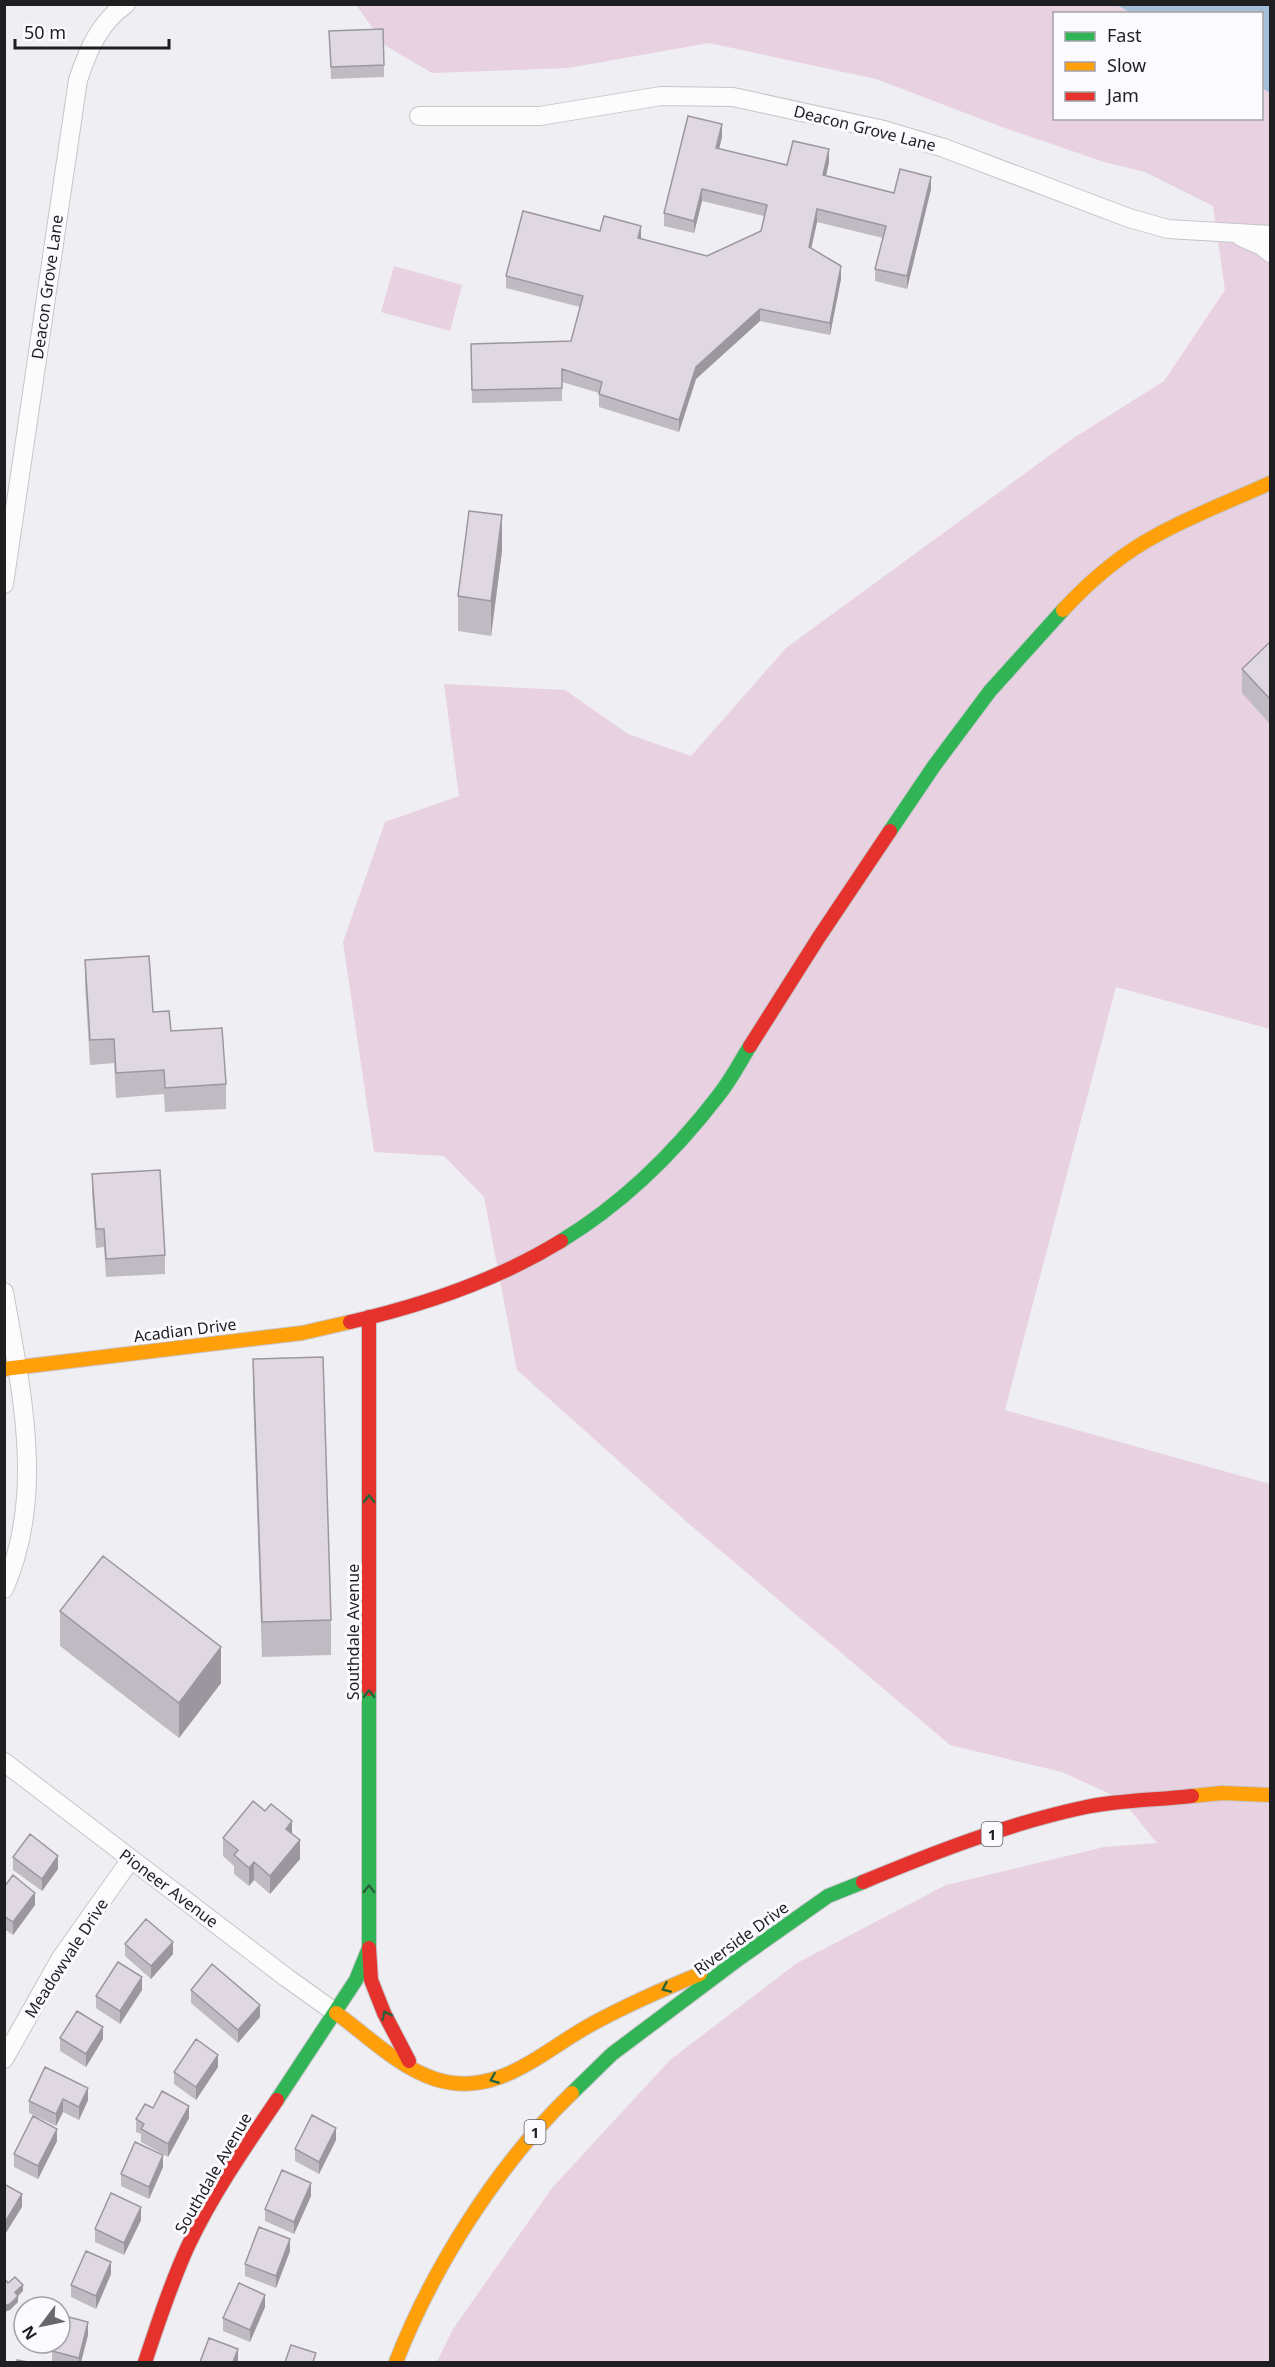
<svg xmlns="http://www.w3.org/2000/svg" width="1275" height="2367" font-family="'Noto Sans',sans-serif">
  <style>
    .green { fill: #e8d1e1 }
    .water { fill: #a3bed9 }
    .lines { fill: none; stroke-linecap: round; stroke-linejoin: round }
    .street-casing { stroke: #c6c5c9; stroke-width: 20 }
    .fast-casing { stroke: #c6c5c9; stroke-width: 16 }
    .slow-casing { stroke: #c6c5c9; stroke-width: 16 }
    .jam-casing { stroke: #c6c5c9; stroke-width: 16 }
    .street { stroke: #fdfcfd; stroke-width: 18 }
    .fast { stroke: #30b455; stroke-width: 14 }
    .slow { stroke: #ff9f0a; stroke-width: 14 }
    .jam { stroke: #e5322d; stroke-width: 14 }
    .wall { fill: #c0bac3 }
    .shaded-wall { fill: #9c979f }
    .building { fill: #dfd8e3; stroke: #9c979f; stroke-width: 1.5 }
    .oneway { stroke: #276238 }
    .labels { text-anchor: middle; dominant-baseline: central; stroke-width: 6; stroke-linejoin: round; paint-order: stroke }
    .shield { fill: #fbfaff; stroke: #616064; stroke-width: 1.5 }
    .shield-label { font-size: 15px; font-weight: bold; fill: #1f1e21 }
    .street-label { font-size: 16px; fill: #1f1e21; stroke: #fbfaff }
  </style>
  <rect width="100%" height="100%" fill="#efeef3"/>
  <path class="green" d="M356 5H1117L1131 13 1054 14V118H1262V88L1270 93V1029L1116 987 1005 1410 1270 1484V2362H437L453 2329 552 2188 670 2060 797 1963 946 1885 1104 1847 1157 1843 1121 1799 1062 1772 950 1745 688 1523 517 1370 484 1197 444 1156 374 1152 343 942 385 822 459 796 444 684 565 690 628 734 691 756 786 648 1072 439 1164 381 1225 290 1213 206 1145 172 1104 162 1002 127 876 79 709 43 568 68 432 73 386 46Z
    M394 266 462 285 450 331 381 312Z"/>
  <path class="water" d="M1117 5H1270V93L1262 88V14L1131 13Z"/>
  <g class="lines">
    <g class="street-casing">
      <path id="street" d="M419 116H540L661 96 733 97 884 130 944 148 1129 218 1168 229 1270 235
        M1241 237 1262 246 1270 253
        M4 584 78 80C88 50 99 23 126 4
        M4 1292C21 1389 46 1495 4 1589
        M4 1762 287 1978 336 2013
        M4 2059 61 1958 131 1859"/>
    </g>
    <g class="fast-casing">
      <path id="fast" d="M890 831 934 766 990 691 1063 610
        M561 1241C622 1204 675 1152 718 1096 731 1080 740 1062 750 1046
        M572 2093 612 2054 740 1958 828 1896 863 1882
        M277 2100 356 1980 369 1948V1689"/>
    </g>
    <g class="slow-casing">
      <path id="slow" d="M1063 610C1089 582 1123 553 1157 535 1193 515 1233 500 1270 483
        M4 1369 302 1333 350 1322
        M1192 1796 1222 1793 1270 1795
        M336 2013C367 2035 398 2067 435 2079 497 2099 542 2051 592 2024 627 2005 663 1989 700 1974
        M396 2362C433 2267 498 2164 572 2093"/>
    </g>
    <g class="jam-casing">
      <path id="jam" d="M750 1046 819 937 890 831
        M369 1317V1689
        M350 1322C424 1305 496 1281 561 1241
        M863 1882C935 1852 1010 1823 1086 1807 1120 1800 1157 1800 1192 1796
        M369 1948 371 1980 384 2013 409 2061
        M145 2362C158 2323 171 2283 188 2246 212 2195 245 2147 277 2100"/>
    </g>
    <use href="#street" class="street"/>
    <use href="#fast" class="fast"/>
    <use href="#slow" class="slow"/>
    <use href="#jam" class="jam"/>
  </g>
  <path class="wall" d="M329 31 384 65V77L331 79Z
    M722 137 719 149 787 165 829 162 826 176 894 193 931 189 907 289 875 281V269L883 238 817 222 811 248 841 279 830 335 760 321 696 379 679 432 599 407V393L562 382V401L472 403 471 344 571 341 580 307 506 288V276L600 231 641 239 707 256 761 231 764 216 702 201 694 233 664 226V213Z
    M502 551 491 636 458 631V596Z
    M1270 642V724L1242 693V669Z
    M85 960 153 1012 226 1084V1109L165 1112 164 1094 116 1098 114 1063 90 1065 85 985Z
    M92 1174 165 1255V1274L106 1277 104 1247 96 1248 92 1193Z
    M253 1359 331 1620V1655L262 1657 253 1394Z
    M60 1611 221 1683 179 1738 60 1646Z
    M292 1834 300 1859 270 1894 254 1880 249 1886 234 1874V1866L223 1856V1838Z
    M13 1857 58 1869 42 1891 13 1870Z
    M4 1887 35 1905 13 1935 4 1929Z
    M125 1944 173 1954 151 1979 125 1956Z
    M142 1990 120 2024 96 2008V1996Z
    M191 1990 260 2017 238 2043 191 2003Z
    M60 2038 103 2039 86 2067 60 2051Z
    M45 2067 88 2100 79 2120 63 2112 56 2126 29 2113V2101Z
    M218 2067 196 2100 174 2084V2072Z
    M153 2108 189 2118 168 2157 141 2142V2134L136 2132V2119Z
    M336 2140 319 2174 295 2161V2149Z
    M57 2141 38 2179 14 2167V2154Z
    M163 2167 149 2199 121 2186V2174Z
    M311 2196 294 2234 265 2221V2209Z
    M141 2220 124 2255 95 2242V2229Z
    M290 2251 276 2288 245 2276V2264Z
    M111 2274 96 2309 71 2297V2285Z
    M265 2307 250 2342 223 2331V2318Z
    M88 2335 81 2362H52V2351Z"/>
  <path class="shaded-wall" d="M722 124V137L716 161V148Z
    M829 149V162L823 188V175Z
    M931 177V189L907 289V276Z
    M702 189V201L694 233V221Z
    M817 209V222L809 259V247Z
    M641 226V238L638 250V238Z
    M841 266V279L830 335V323Z
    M760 309V321L696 379 679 432V420L696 367Z
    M502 515V551L491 636V601Z
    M221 1647V1683L179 1738V1703Z
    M292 1821V1840L286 1829Z
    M300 1840V1859L270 1894V1876Z
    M58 1856V1869L42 1891V1879Z
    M254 1862V1880L249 1886V1868Z
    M35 1893V1905L13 1935V1922Z
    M173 1942V1954L151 1979V1966Z
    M142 1977V1990L120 2024V2011Z
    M260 2005V2017L238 2043V2030Z
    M103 2027V2039L86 2067V2054Z
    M218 2055V2067L196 2100V2087Z
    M88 2088V2100L79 2120V2107Z
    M63 2099V2112L56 2126V2114Z
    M189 2106V2118L168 2157V2144Z
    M336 2128V2140L319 2174V2162Z
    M57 2129V2141L38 2179V2166Z
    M163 2155V2167L149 2199V2187Z
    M311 2183V2196L294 2234V2222Z
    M22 2194V2207L4 2236V2224Z
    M141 2207V2220L124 2255V2243Z
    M290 2239V2251L276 2288V2276Z
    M111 2262V2274L96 2309V2296Z
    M23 2285V2291L15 2299V2292Z
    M265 2295V2307L250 2342V2330Z
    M18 2296V2302L10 2310 4 2312V2306Z
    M88 2322V2335L81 2362H79V2358Z
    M238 2349V2362H233Z"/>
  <path class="building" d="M383 29 384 65 331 67 329 31Z
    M688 116 722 124 716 148 787 165 793 141 829 149 823 175 894 193 900 169 931 177 907 276 875 269 886 226 817 209 809 247 841 266 830 323 760 309 696 367 679 420 599 394 602 382 562 369V388L472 390 471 344 571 341 583 296 506 276 523 211 600 231 604 216 641 226 638 238 707 256 761 231 767 205 702 189 694 221 664 213Z
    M469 511 502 515 491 601 458 596Z
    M1270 642V699L1242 669Z
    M149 956 153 1012 169 1011 171 1031 222 1028 226 1084 165 1088 164 1070 116 1073 114 1039 90 1040 85 960Z
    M160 1170 165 1255 106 1259 104 1229H96L92 1174Z
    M323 1357 331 1620 262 1622 253 1359Z
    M103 1556 221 1647 179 1703 60 1611Z
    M253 1801 265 1811 271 1804 292 1821 286 1829 300 1840 270 1876 254 1862 249 1868 234 1855 238 1850 223 1838Z
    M30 1834 58 1856 42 1879 13 1857Z
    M13 1875 35 1893 13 1922 4 1916V1887Z
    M146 1919 173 1942 151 1966 125 1944Z
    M118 1962 142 1977 120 2011 96 1996Z
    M212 1964 260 2005 238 2030 191 1990Z
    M77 2011 103 2027 86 2054 60 2038Z
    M196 2039 218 2055 196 2087 174 2072Z
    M45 2067 88 2088 79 2107 63 2099 56 2114 29 2101Z
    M162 2091 189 2106 168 2144 141 2129 144 2124 136 2119 145 2104 153 2108Z
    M312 2115 336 2128 319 2162 295 2149Z
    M33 2116 57 2129 38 2166 14 2154Z
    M135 2142 163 2155 149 2187 121 2174Z
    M282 2170 311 2183 294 2222 265 2209Z
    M4 2184 22 2194 4 2224Z
    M111 2193 141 2207 124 2243 95 2229Z
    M259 2227 290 2239 276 2276 245 2264Z
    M86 2251 111 2262 96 2296 71 2285Z
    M15 2277 23 2285 15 2292 18 2296 10 2304 4 2306V2278L8 2283Z
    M239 2283 265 2295 250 2330 223 2318Z
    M61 2315 88 2322 79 2358 52 2351 54 2343H60Z
    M209 2338 238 2349 233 2362H200Z
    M291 2345 316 2353 313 2362H285Z
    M17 2360 28 2362H17Z"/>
  <defs><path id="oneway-chevron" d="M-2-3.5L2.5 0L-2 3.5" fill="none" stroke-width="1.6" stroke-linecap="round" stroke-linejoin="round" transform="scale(1.5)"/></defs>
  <g class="oneway">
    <use href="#oneway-chevron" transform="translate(369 1499) rotate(-90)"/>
    <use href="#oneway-chevron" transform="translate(369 1694) rotate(-90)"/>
    <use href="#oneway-chevron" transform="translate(369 1889) rotate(-90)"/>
    <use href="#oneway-chevron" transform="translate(666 1988) rotate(156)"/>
    <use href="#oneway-chevron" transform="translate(386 2015) rotate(-115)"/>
    <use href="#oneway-chevron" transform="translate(494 2079) rotate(158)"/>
  </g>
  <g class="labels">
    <g class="shield">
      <rect x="981.5" y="1822" width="21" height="24" rx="4.5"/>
      <rect x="524.5" y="2120" width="21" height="24" rx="4.5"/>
    </g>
    <g class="shield-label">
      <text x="992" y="1834">1</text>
      <text x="535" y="2132">1</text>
    </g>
    <g class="street-label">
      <text transform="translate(865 128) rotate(14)">Deacon Grove Lane</text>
      <text transform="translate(47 287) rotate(-82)">Deacon Grove Lane</text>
      <text transform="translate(185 1330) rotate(-7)">Acadian Drive</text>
      <text transform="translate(353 1632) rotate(-90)">Southdale Avenue</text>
      <text transform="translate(169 1888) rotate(37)">Pioneer Avenue</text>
      <text transform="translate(741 1938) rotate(-36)">Riverside Drive</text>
      <text transform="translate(66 1958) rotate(-57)">Meadowvale Drive</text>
      <text transform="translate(213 2173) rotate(-60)">Southdale Avenue</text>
    </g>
  </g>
  <rect width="1275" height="2367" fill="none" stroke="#1f1e21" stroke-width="12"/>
  <rect x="1053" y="12" width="210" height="108" fill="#fbfaff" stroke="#a3a2a6" stroke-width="1.5"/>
  <rect x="1065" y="32" width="30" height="9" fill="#30b455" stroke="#a3a2a6" stroke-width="1.5"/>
  <text x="1107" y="42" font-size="18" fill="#1f1e21">Fast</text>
  <rect x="1065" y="62" width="30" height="9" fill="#ff9f0a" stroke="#a3a2a6" stroke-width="1.5"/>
  <text x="1107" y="72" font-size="18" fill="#1f1e21">Slow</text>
  <rect x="1065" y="92" width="30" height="9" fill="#e5322d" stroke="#a3a2a6" stroke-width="1.5"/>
  <text x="1107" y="102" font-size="18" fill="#1f1e21">Jam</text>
  <g transform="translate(42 2325) rotate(238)"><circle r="28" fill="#fbfaff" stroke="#a3a2a6" stroke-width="1.5"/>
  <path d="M0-4.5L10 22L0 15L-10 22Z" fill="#68676a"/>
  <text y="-9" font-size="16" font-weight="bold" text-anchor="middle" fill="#1f1e21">N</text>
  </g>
  <path d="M15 39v9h154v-9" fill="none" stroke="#1f1e21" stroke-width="3"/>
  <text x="24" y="39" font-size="18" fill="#1f1e21" stroke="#fbfaff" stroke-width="4.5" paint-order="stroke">50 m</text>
</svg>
